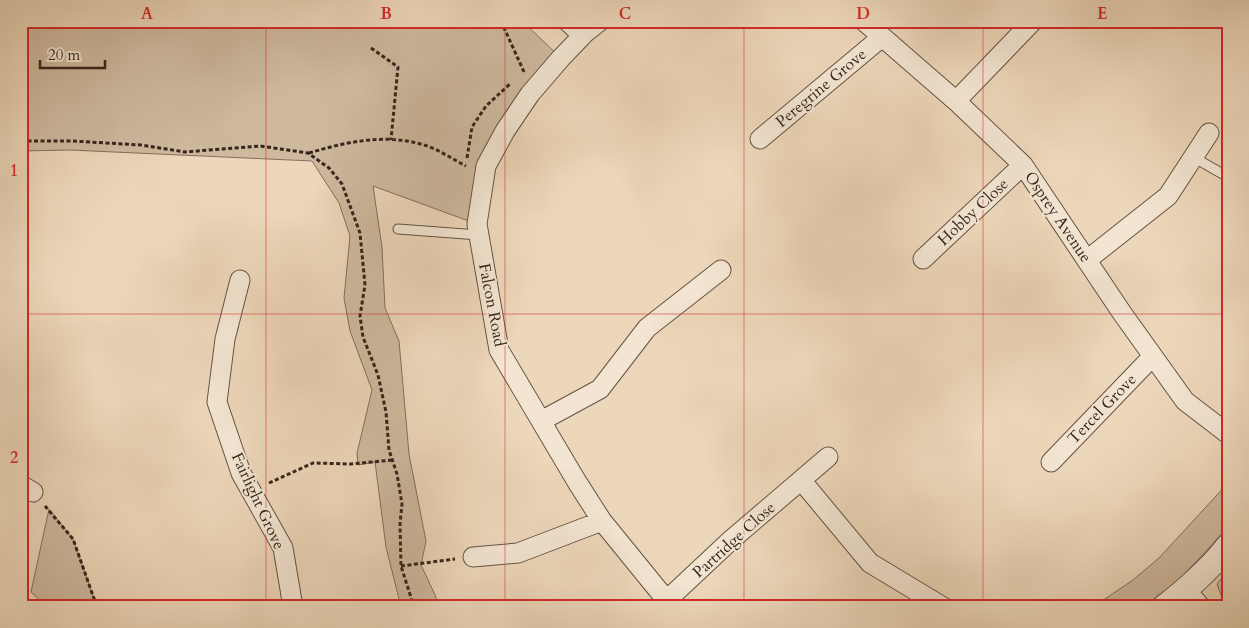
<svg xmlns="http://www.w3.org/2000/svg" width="1249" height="628" font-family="Cardo,serif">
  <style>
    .green { fill: #ceb99f; stroke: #826f5e }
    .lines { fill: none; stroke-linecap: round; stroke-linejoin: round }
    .service-casing { stroke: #645244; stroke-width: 11 }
    .minor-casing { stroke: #645244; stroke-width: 21 }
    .tertiary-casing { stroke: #645244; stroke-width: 26 }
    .path { stroke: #36251c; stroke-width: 3; stroke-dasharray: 4 2.5; stroke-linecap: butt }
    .service { stroke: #f3e5d2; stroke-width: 9 }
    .minor { stroke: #f3e5d2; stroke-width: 19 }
    .tertiary { stroke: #f3e5d2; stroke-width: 24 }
    .grid { fill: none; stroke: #d62828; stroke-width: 1; stroke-opacity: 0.55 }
    .labels { text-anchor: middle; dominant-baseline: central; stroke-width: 4; stroke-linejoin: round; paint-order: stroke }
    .street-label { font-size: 16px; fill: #36251c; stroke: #f3e5d2 }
    .neatline { fill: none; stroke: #d62828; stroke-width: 2 }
    .grid-label { font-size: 16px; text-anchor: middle; font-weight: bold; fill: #d62828 }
  </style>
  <rect width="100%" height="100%" fill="#edd7ba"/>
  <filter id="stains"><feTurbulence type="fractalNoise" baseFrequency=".004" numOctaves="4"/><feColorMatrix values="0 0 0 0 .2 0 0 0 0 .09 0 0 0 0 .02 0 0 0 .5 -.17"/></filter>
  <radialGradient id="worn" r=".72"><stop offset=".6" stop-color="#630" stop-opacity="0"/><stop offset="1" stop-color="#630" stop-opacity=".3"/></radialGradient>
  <path class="green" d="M21 21H522L561 58 509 126 477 224 373 186 382 247 385 308 399 341 409 454 426 541 421 565 436 597V607H401L386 547 375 462 358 465 357 453 372 390 350 331 344 298 350 236 339 203 312 161 70 150 21 151Z
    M1228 483V526C1216 541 1159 604 1144 607 1131 609 1107 607 1093 607L1133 580 1159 558Z
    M49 509 73 539 97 607H47L31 592Z
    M1228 570V606L1224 603 1217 584Z"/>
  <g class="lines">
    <g class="service-casing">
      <path id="service" d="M560 21 579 39
        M1193 157 1228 177
        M398 229 479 235"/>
    </g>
    <g class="minor-casing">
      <path id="minor" d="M600 21 586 32 561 58 530 94 505 131 486 166 477 224 499 350 577 482 602 521 672 607
        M864 21 956 101 1023 165 1122 313 1185 401 1228 434
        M956 101 1033 21
        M760 139 882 37
        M923 259 1023 165
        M1087 260 1168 196 1209 133
        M240 280 225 339 217 402 241 473 283 548 293 607
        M541 421 600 389 647 328 721 270
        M1051 462 1153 356
        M801 480 870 563 943 607
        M21 485 33 492
        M473 557 518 553 602 521
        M1185 589 1201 607
        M667 600 731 540 828 457"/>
    </g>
    <g class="tertiary-casing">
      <path id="tertiary" d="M1164 607C1184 592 1213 566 1228 546"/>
    </g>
    <path class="path" d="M501 21 524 72
      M371 48 398 67 391 140
      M21 141H73L141 145 185 152 260 146 308 153 329 168 342 184 360 233 365 285 360 316 363 337 378 375 386 412 389 450 397 474 402 504 400 524 401 566 414 607
      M309 153C346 142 385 133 424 145 438 149 452 159 466 166
      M467 158 472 127 486 106 511 83
      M269 483 313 463 351 464 392 460
      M45 506 73 539 97 607
      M401 566 455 559"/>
    <use href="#service" class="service"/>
    <use href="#minor" class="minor"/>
    <use href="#tertiary" class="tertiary"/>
  </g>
  <path class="grid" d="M266 21V607M505 21V607M744 21V607M983 21V607M21 314H1228"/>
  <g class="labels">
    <g class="street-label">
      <text transform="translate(821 88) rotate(-40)">Peregrine Grove</text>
      <text transform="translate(973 212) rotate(-43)">Hobby Close</text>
      <text transform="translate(1058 217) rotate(56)">Osprey Avenue</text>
      <text transform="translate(492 305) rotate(79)">Falcon Road</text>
      <text transform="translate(1102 409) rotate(-46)">Tercel Grove</text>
      <text transform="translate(258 501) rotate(65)">Fairlight Grove</text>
      <text transform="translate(734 540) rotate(-42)">Partridge Close</text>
    </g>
  </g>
  <rect width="1249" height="628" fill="none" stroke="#edd7ba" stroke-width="55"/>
  <path d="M40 60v8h65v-8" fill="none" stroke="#36251c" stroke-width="2.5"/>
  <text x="48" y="60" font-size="15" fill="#36251c" stroke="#f3e5d2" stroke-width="4" paint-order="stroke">20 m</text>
  <rect x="28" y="28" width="1194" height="572" class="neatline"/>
  <g class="grid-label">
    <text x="147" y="19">A</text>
    <text x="386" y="19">B</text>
    <text x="625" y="19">C</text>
    <text x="863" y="19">D</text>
    <text x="1102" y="19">E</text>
    <text x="14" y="176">1</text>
    <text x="14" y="463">2</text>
  </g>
  <rect width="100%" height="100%" filter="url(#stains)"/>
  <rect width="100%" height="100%" fill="url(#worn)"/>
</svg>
